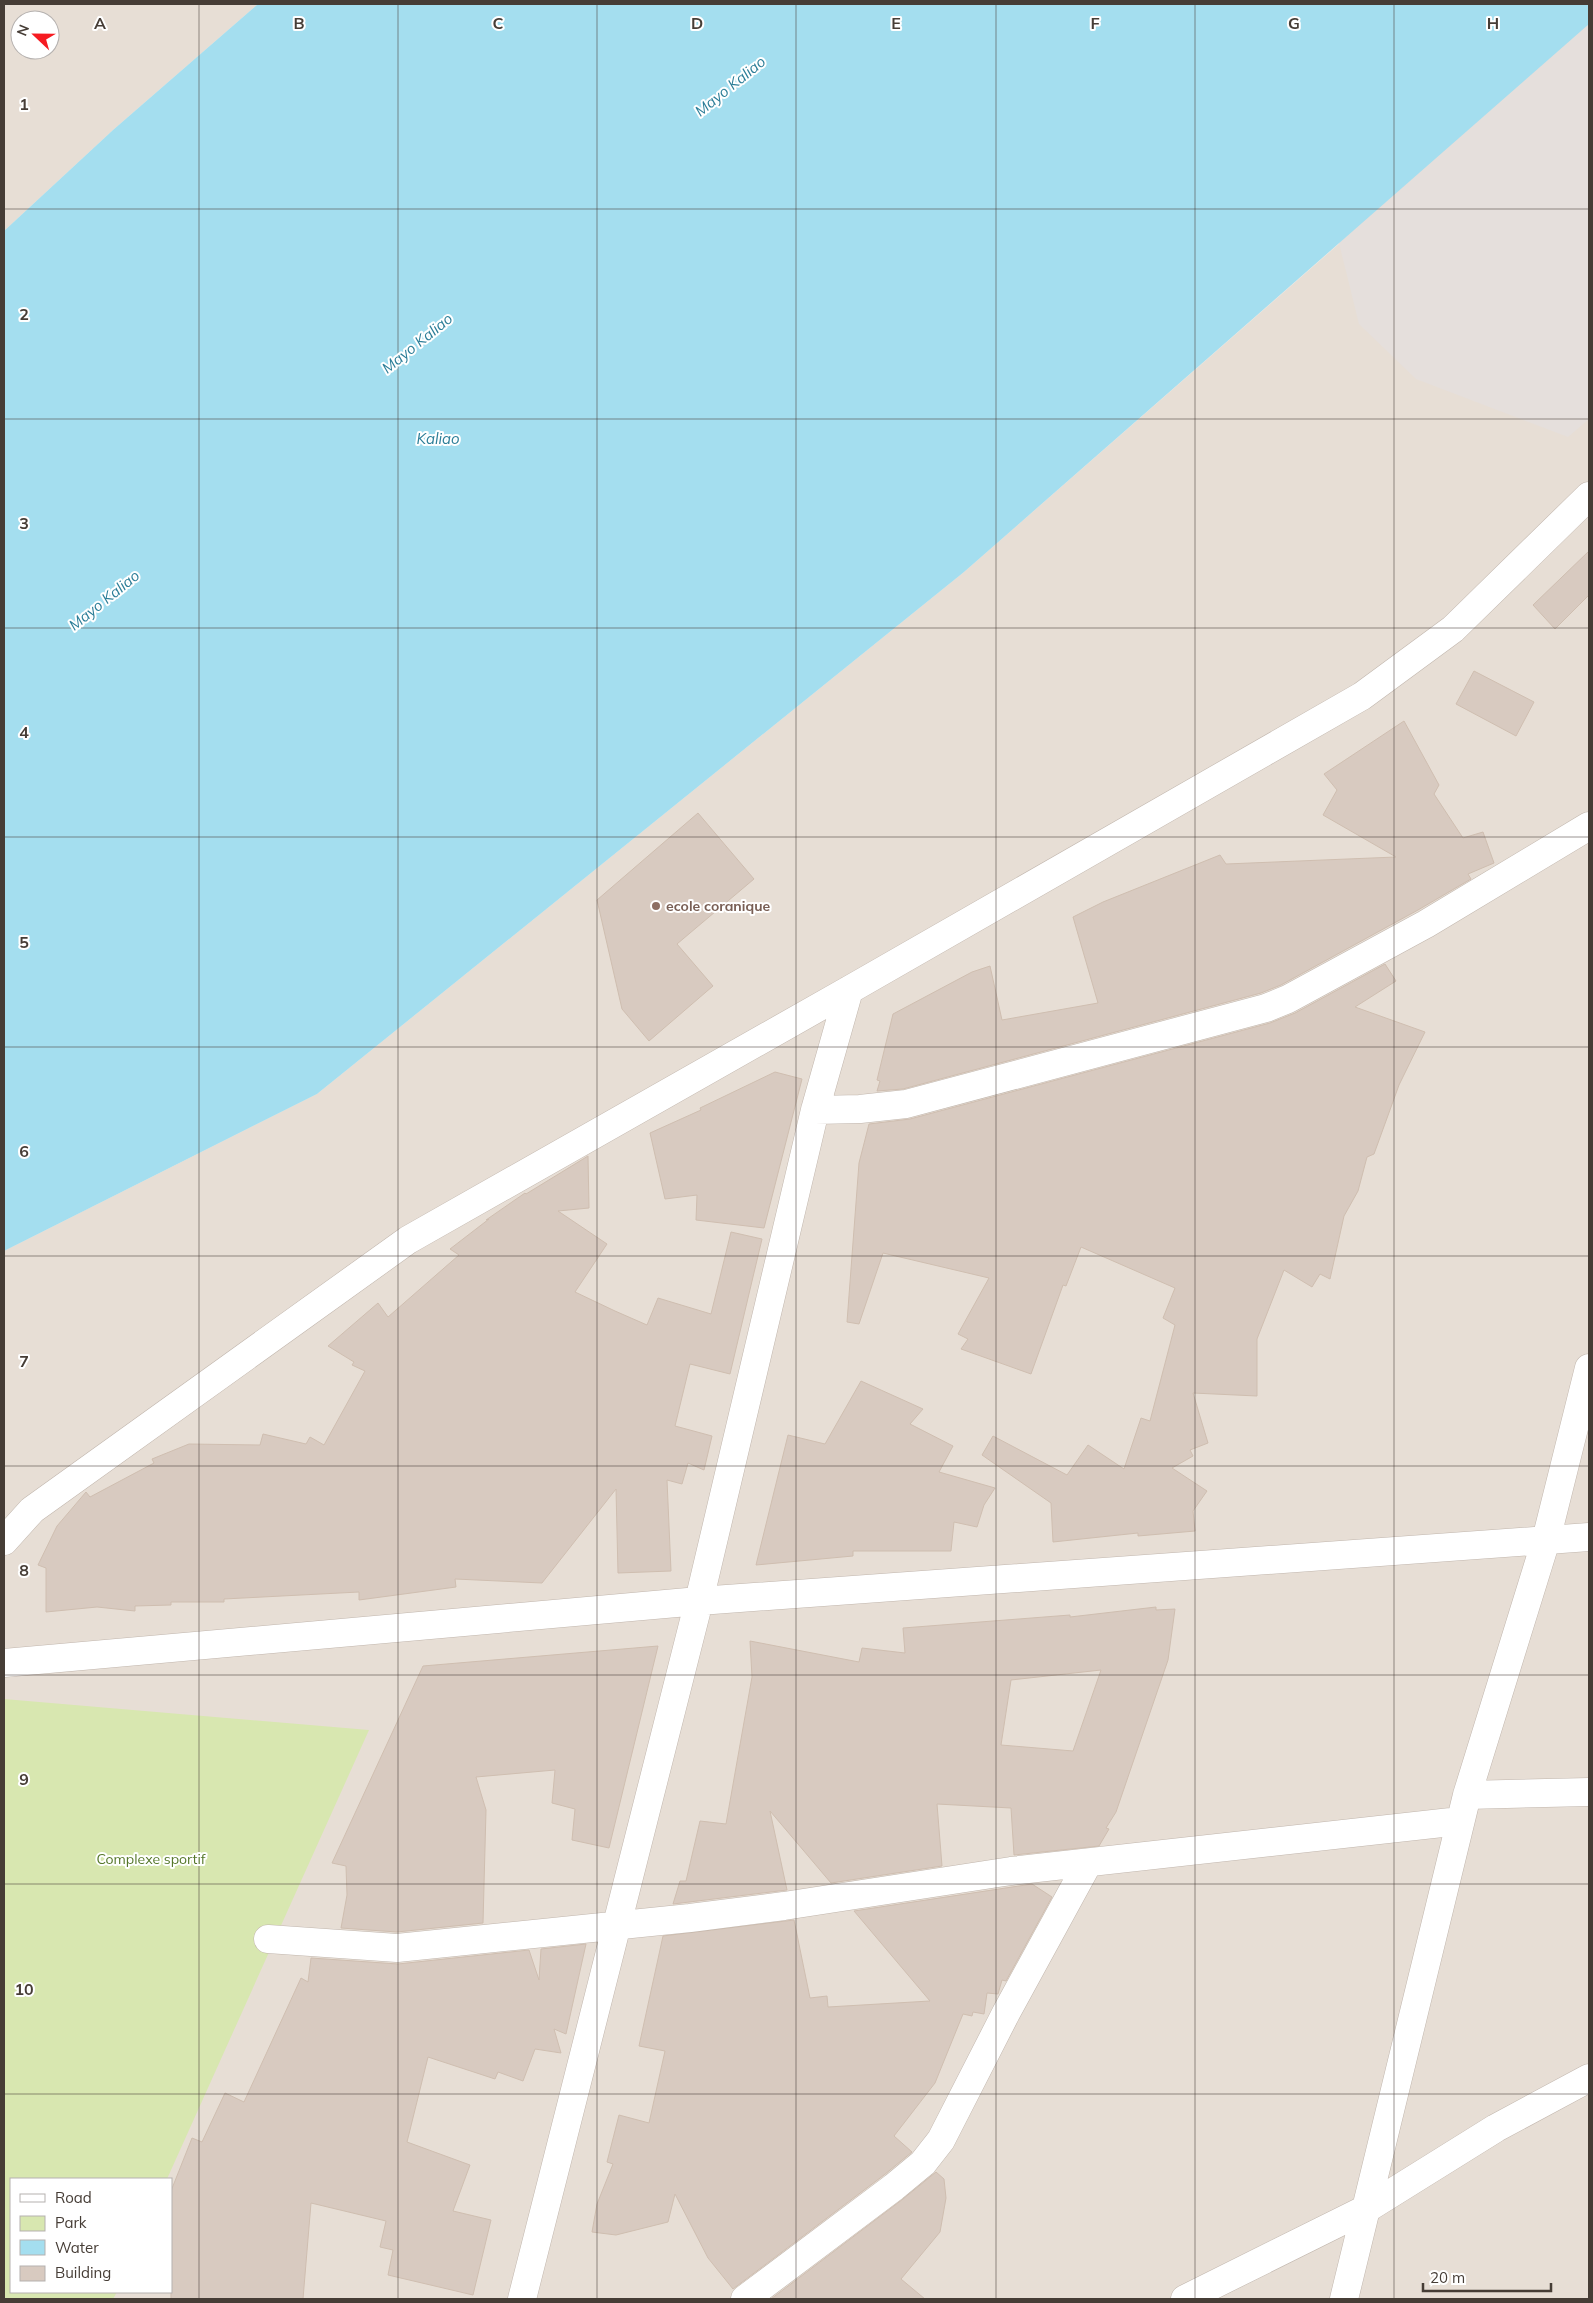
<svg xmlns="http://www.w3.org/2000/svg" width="1593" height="2303" font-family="Mulish,sans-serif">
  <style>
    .residential { fill: #e7ded5; fill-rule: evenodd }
    .industrial { fill: #e5dfdc }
    .green { fill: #d8e7b0 }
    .water { fill: #a4deef }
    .building { fill: #d8cac0; stroke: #cfbeb0; fill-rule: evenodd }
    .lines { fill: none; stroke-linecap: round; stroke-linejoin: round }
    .minor-casing { stroke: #c1b6ad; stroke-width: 29 }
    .minor { stroke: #fff; stroke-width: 28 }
    .grid { fill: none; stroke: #463d36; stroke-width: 1; stroke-opacity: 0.55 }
    .education-dot { fill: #8d6e63; stroke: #fff; stroke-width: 2 }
    .labels { text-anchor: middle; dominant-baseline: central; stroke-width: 4; stroke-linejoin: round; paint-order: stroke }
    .education-label { font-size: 14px; font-weight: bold; fill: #785e54; stroke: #fff; text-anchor: start }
    .park-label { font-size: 14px; fill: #55772a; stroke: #fff }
    .water-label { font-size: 15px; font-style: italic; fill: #2c7e98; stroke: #fff }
    .grid-label { font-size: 16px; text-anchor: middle; font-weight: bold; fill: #463d36; stroke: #fff; stroke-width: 4; stroke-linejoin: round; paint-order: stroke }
  </style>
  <rect width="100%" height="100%" fill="#f3ede7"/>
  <path class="residential" d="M4 4H258L113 130 4 231ZM20 20H50V50H20Z
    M1589 25V2299H4V1251L317 1094 964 572ZM11 2179H171V2292H11Z"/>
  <path class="industrial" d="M1589 4V419L1568 437 1416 379 1359 324 1339 243Z"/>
  <path class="green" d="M4 1699 369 1730 167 2179H11V2292H117L113 2299H4Z"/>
  <path class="water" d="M258 4H1589V24L964 572 317 1094 4 1251V231L113 130Z"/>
  <path class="building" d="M1589 551V595L1555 629 1533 605Z
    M1474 671 1534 702 1516 736 1456 704Z
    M1404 721 1439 785 1434 794 1463 838 1483 832 1494 863 1468 874 1471 879 1418 910 1281 985 1261 993 903 1089 877 1091 880 1081 877 1080 893 1014 972 972 990 966 1002 1020 1098 1003 1073 917 1103 902 1220 855 1226 864 1396 857 1323 815 1337 790 1324 774Z
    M698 813 754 879 677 944 713 986 649 1041 622 1009 597 900Z
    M1385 964 1396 981 1355 1007 1425 1032 1399 1085 1374 1154 1367 1157 1358 1191 1344 1216 1330 1279 1320 1274 1312 1287 1284 1270 1257 1339V1396L1193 1393 1208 1443 1190 1450 1193 1456 1172 1468 1207 1491 1193 1511 1195 1531 1138 1536V1533L1053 1542 1051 1503 982 1455 993 1436 1067 1475 1088 1445 1124 1469 1141 1418 1150 1421 1175 1325 1163 1318 1175 1288 1081 1247 1066 1286 1063 1285 1031 1374 961 1349 968 1339 958 1334 989 1278 883 1253 859 1324 847 1322 859 1163 869 1124 910 1119 1270 1023 1295 1013Z
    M775 1072 802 1079 764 1228 696 1220 697 1195 665 1199 650 1133 701 1110 700 1108Z
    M588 1156 589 1208 558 1211 607 1244 575 1292 615 1311 647 1325 658 1298 711 1314 731 1232 762 1239 730 1374 690 1364 675 1426 712 1436 704 1470 688 1463 682 1484 667 1480 671 1571 618 1573 616 1489 542 1583 455 1579 456 1587 359 1600V1592L224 1599V1602H171V1605L135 1606V1611L97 1607 46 1612V1568L38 1565 57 1526 86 1492 90 1497 154 1463 152 1459 189 1444 260 1445 263 1434 306 1444 310 1437 324 1445 365 1371 352 1365 354 1362 328 1346 378 1303 388 1317 459 1255 450 1249 489 1219 486 1220 525 1193 526 1194Z
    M861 1381 923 1409 910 1424 953 1446 939 1472 995 1488 984 1505 977 1527 954 1522 951 1551H853V1556L756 1565 788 1435 825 1444Z
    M1156 1607V1610L1175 1609 1168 1660 1116 1812 1106 1828 1109 1829 1099 1846 1014 1855 1011 1808 937 1804 942 1866 831 1883 770 1811 787 1890 673 1904 680 1881H686L700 1821 726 1824 752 1677 750 1641 859 1662 862 1648 905 1653 903 1628 1070 1615V1617ZM1101 1670 1073 1751 1001 1745 1011 1680Z
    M658 1646 609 1848 572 1840 575 1809 552 1803 555 1770 476 1777 486 1810 483 1923 397 1932 341 1928 347 1895 346 1866 332 1863 423 1666Z
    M1032 1884 1052 1897 1006 1981 1002 1980 998 1994 987 1993 984 2014 973 2012 972 2016 963 2014 935 2083 894 2136 912 2152 884 2175 733 2289 708 2258 675 2194 668 2222 616 2235 592 2232 597 2204 613 2164 607 2162 619 2115 649 2123 665 2051 639 2046 663 1936 794 1920 810 1998 827 1996 828 2007 930 2001 854 1911Z
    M586 1944 566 2034 554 2029 561 2053 535 2049 523 2081 498 2072 495 2079 428 2057 407 2142 470 2165 453 2211 491 2220 473 2295 388 2275 393 2250 380 2247 386 2221 311 2203 303 2299H171V2191L192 2138 202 2142 225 2093 244 2102 301 1978 308 1982 311 1958 398 1964 529 1950 539 1980 541 1949Z
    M936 2172 944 2179 946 2198 940 2232 901 2279 925 2299H771L903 2199Z"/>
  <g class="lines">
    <g class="minor-casing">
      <path id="minor" d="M815 1110 860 1109 906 1104 1266 1008 1288 999 1426 924 1589 826
        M4 1541 32 1510 408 1240 849 990 1362 696 1453 629 1589 496
        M4 1663 699 1601 1589 1537
        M1467 1795 1589 1792
        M268 1939 397 1948 690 1918 784 1906 1011 1871 1460 1821
        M522 2299 699 1601 815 1110 849 990
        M745 2299 894 2187 923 2163 941 2140 1006 2013 1088 1863
        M1185 2299 1366 2209 1496 2128 1589 2078
        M1344 2299 1467 1795 1546 1540 1589 1368"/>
    </g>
    <use href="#minor" class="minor"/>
  </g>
  <path class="grid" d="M199 4V2299M398 4V2299M597 4V2299M796 4V2299M996 4V2299M1195 4V2299M1394 4V2299M4 209H1589M4 419H1589M4 628H1589M4 837H1589M4 1047H1589M4 1256H1589M4 1466H1589M4 1675H1589M4 1884H1589M4 2094H1589"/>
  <circle class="education-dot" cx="656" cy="906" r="5"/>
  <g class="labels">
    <g class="education-label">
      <text x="666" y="906">ecole coranique</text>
    </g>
    <g class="park-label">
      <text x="151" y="1859">Complexe sportif</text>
    </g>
    <g class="water-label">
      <text transform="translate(730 86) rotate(-39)">Mayo Kaliao</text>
      <text transform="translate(417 343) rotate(-39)">Mayo Kaliao</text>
      <text x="438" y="438">Kaliao</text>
      <text transform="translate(104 600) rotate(-39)">Mayo Kaliao</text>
    </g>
  </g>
  <g class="grid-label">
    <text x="100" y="29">A</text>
    <text x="299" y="29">B</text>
    <text x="498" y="29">C</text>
    <text x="697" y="29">D</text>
    <text x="896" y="29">E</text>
    <text x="1095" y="29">F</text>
    <text x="1294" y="29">G</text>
    <text x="1493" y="29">H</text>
    <text x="24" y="110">1</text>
    <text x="24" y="320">2</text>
    <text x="24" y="529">3</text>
    <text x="24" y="738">4</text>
    <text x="24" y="948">5</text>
    <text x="24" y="1157">6</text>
    <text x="24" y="1367">7</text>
    <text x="24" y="1576">8</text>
    <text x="24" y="1785">9</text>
    <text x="24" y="1995">10</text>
  </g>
  <rect width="1593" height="2303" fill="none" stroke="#463d36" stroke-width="10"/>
  <rect x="10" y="2178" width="162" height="115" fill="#ffffff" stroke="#b5b1af"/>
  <rect x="20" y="2194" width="25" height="8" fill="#ffffff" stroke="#b5b1af"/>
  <text x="55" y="2203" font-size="15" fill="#463d36">Road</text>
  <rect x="20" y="2216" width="25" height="15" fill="#d8e7b0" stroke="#b5b1af"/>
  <text x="55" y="2228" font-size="15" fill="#463d36">Park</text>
  <rect x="20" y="2240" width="25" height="15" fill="#a4deef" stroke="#b5b1af"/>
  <text x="55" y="2253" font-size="15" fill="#463d36">Water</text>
  <rect x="20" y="2266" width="25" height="15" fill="#d8cac0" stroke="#b5b1af"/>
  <text x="55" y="2278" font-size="15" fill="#463d36">Building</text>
  <g transform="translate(35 35) rotate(292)"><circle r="24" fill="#ffffff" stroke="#b5b1af"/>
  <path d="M0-4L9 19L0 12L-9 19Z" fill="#f61b21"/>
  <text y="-8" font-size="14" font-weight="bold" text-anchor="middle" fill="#463d36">N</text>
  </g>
  <path d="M1423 2283v8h128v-8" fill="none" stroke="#463d36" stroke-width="2.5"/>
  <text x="1430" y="2283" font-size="15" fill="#463d36" stroke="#ffffff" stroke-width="4" paint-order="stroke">20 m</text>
</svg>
